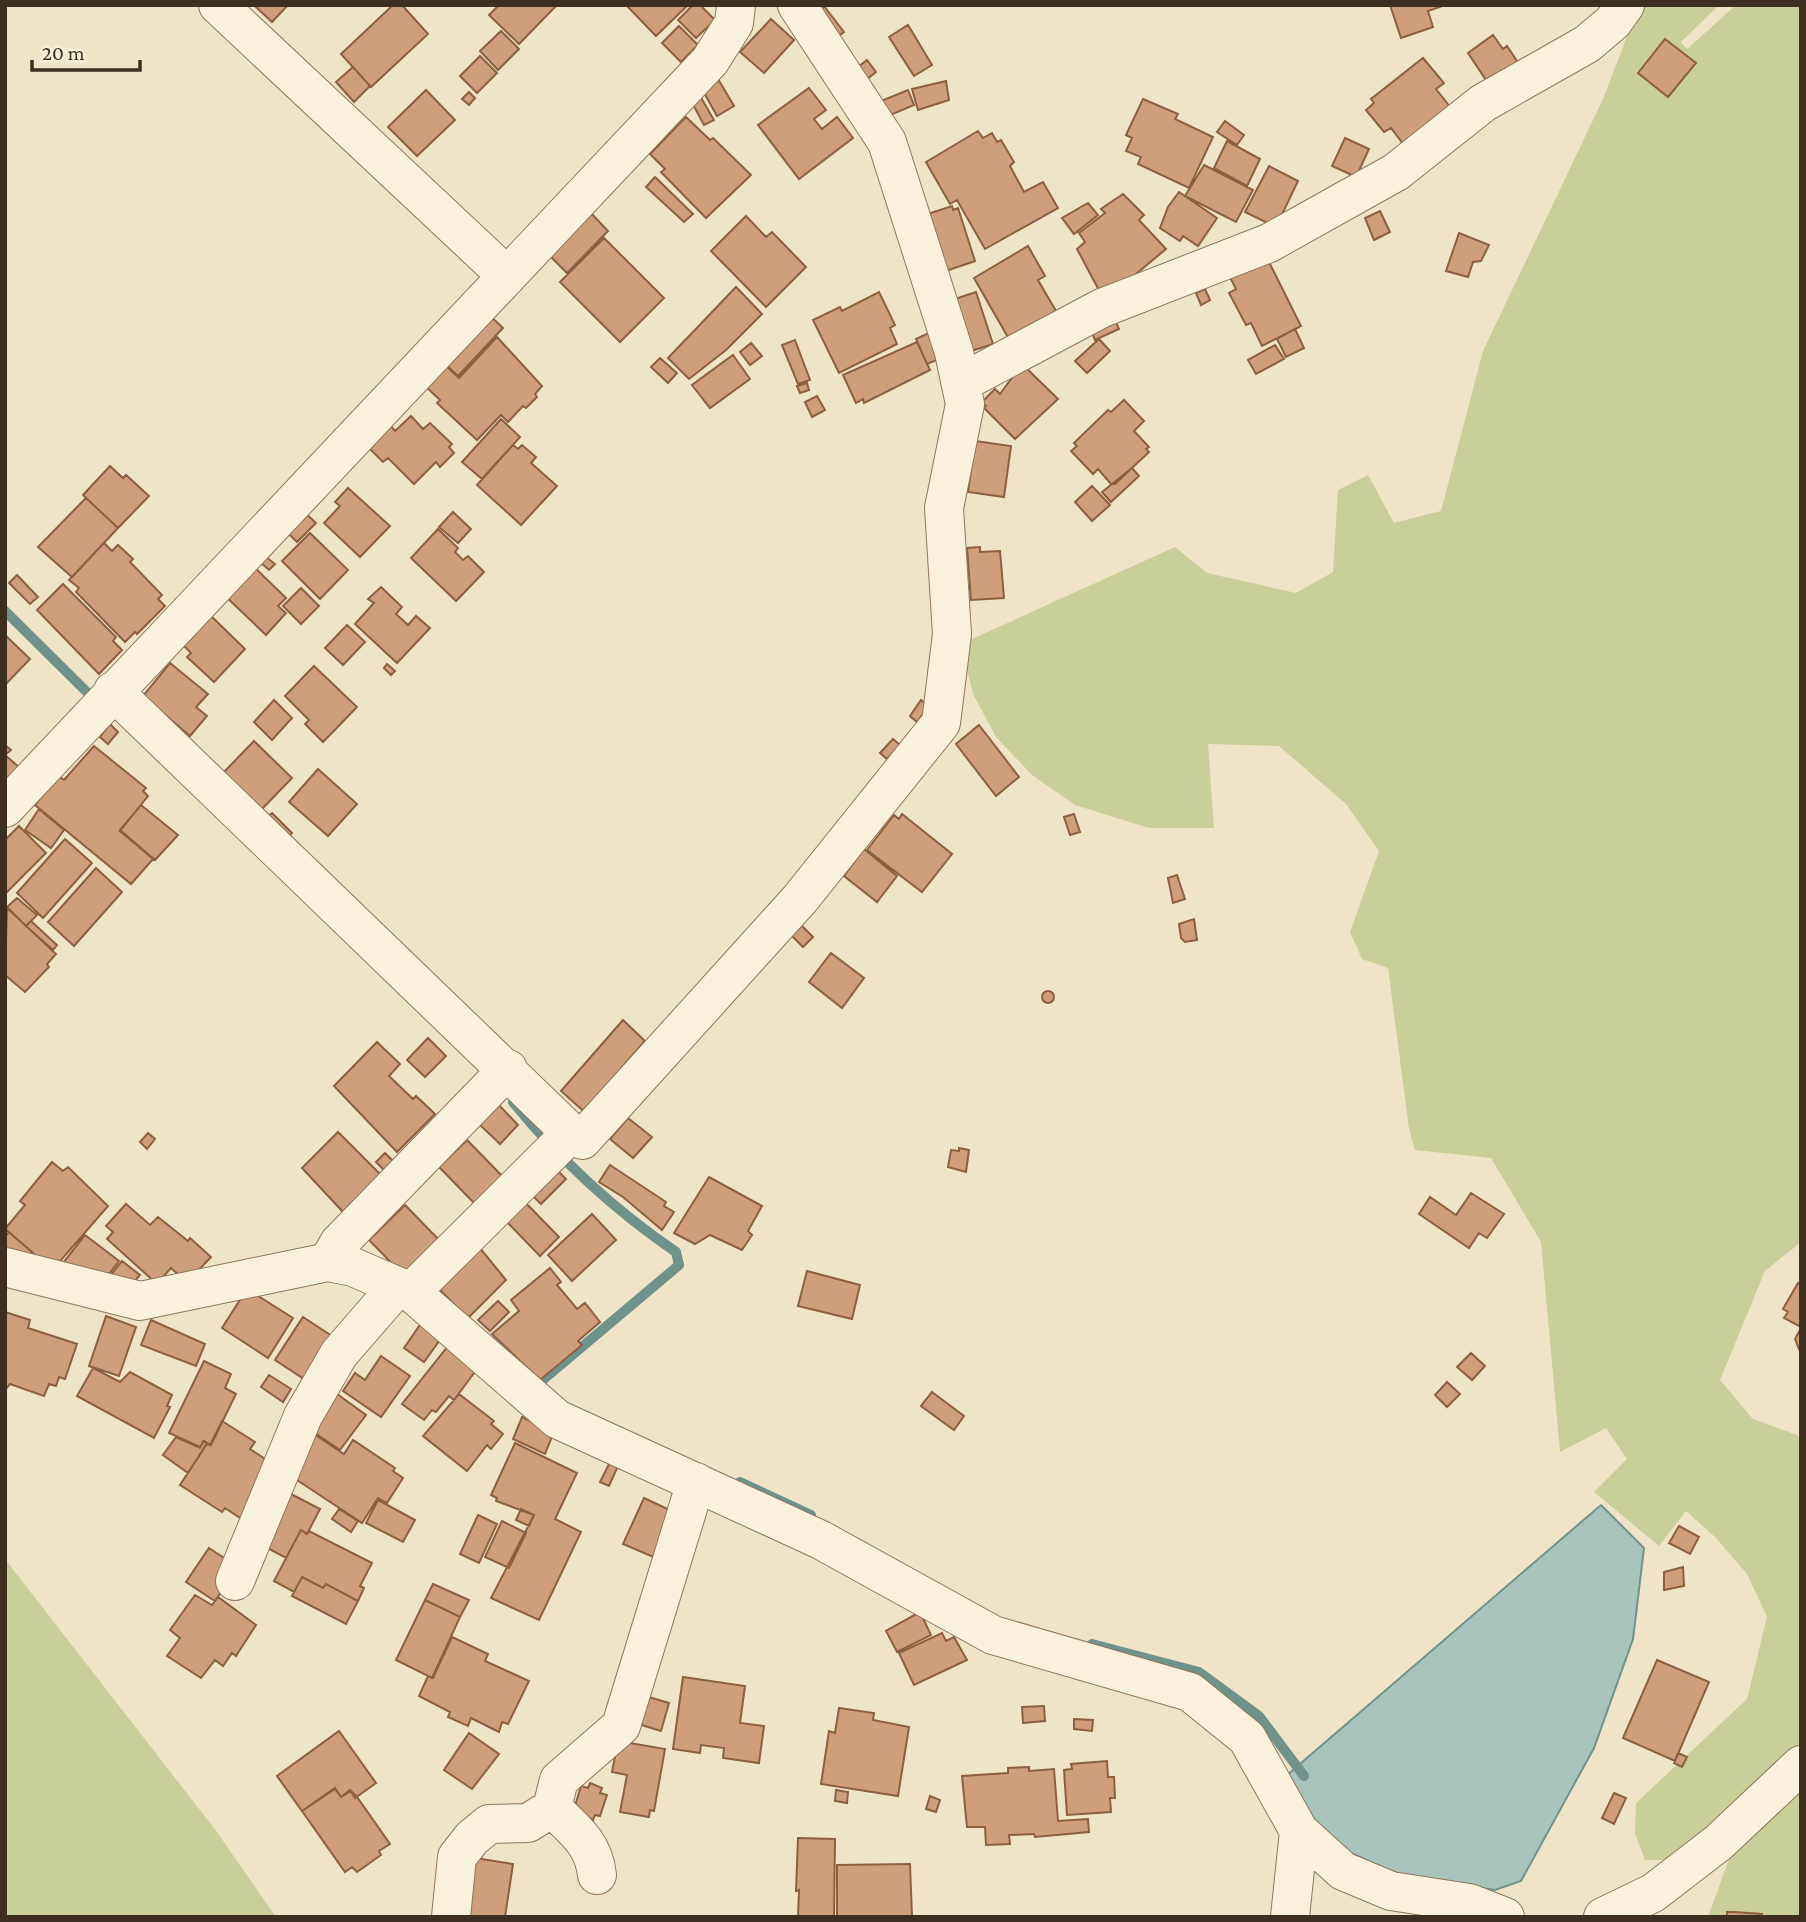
<svg xmlns="http://www.w3.org/2000/svg" width="1806" height="1922" font-family="'Crimson Pro',serif">
  <style>
    .green { fill: #c9cf9b }
    .water { fill: #a9c4bc; stroke: #6f938a; stroke-width: 2 }
    .lines { fill: none; stroke-linecap: round; stroke-linejoin: round }
    .stream { stroke: #6f938a; stroke-width: 10 }
    .building { fill: #cf9f7d; stroke: #8d5f41; stroke-width: 2 }
    .minor-casing { stroke: #8d765c; stroke-width: 40 }
    .minor { stroke: #faf1dc; stroke-width: 38 }
  </style>
  <rect width="100%" height="100%" fill="#f0e4c8"/>
  <path class="green" d="M1639 5H1719L1681 42 1687 49 1736 5H1801V1242L1765 1271 1720 1380 1753 1419 1797 1435 1801 1441V1744L1727 1818 1669 1860H1645L1635 1833 1636 1803 1747 1699 1767 1617 1747 1574 1716 1538 1686 1511 1659 1546 1594 1492 1627 1459 1606 1428 1560 1452 1541 1242 1491 1158 1415 1150 1409 1129 1388 968 1362 959 1350 932 1379 851 1346 804 1279 746 1208 744 1214 828H1149L1075 805 1032 775 996 737 973 694 961 644 1175 547 1207 573 1296 593 1333 572 1338 490 1368 475 1394 523 1441 511 1483 351 1603 99Z
    M5 1559 217 1832 276 1917H5Z
    M1801 1778V1917H1708L1733 1848Z"/>
  <path class="water" d="M1601 1505 1644 1548 1633 1639 1594 1748 1521 1881 1495 1890 1399 1875 1340 1848 1308 1814 1286 1776Z"/>
  <g class="lines">
    <path class="stream" d="M5 611 98 703
      M513 1102C561 1161 613 1209 676 1252L679 1265 538 1384 543 1389
      M740 1482 811 1515
      M1092 1644 1199 1672 1259 1716 1304 1776"/>
  </g>
  <path class="building" d="M254 5H288L272 22Z
    M393 5H402L428 34 371 87 341 54Z
    M499 5H557L519 44 489 15Z
    M626 5H688L656 36Z
    M693 5H700L715 20 696 38 678 20Z
    M1390 5H1445L1428 11 1433 27 1401 38Z
    M824 6 844 32 833 40 814 14Z
    M771 19 794 40 764 73 740 52Z
    M908 25 932 65 914 76 889 37Z
    M679 26 698 45 681 62 662 43Z
    M501 31 519 49 498 70 480 51Z
    M1493 35 1503 49 1507 46 1519 64 1490 86 1468 53Z
    M1665 39 1696 63 1668 97 1638 73Z
    M480 56 497 73 477 93 460 76Z
    M1423 58 1444 83 1436 89 1451 108 1404 145 1391 128 1384 132 1366 110 1374 103 1371 99Z
    M867 60 876 72 862 83 853 71Z
    M353 67 370 86 354 102 336 82Z
    M718 79 734 106 717 116 702 89Z
    M946 81 949 100 918 110 912 89Z
    M809 88 826 110 814 119 822 129 837 117 853 138 799 179 758 125Z
    M426 90 455 120 417 156 388 127Z
    M908 90 914 105 888 116 881 101Z
    M469 92 475 98 469 105 462 99Z
    M700 96 714 120 704 125 691 101Z
    M1143 99 1178 114 1175 119 1213 137 1189 188 1138 164 1141 157 1126 151 1132 138 1126 135Z
    M686 117 710 140 713 138 751 175 706 218 661 172 665 169 650 154Z
    M1225 121 1244 135 1237 145 1217 132Z
    M978 131 983 138 992 133 997 142 1001 140 1014 162 1010 166 1024 192 1043 182 1058 208 985 249 957 200 950 204 926 162Z
    M1345 138 1369 149 1356 177 1332 166Z
    M1227 141 1260 159 1247 186 1214 168Z
    M1204 165 1253 190 1236 222 1185 196Z
    M1269 166 1298 181 1276 227 1245 212Z
    M655 177 693 214 684 222 646 187Z
    M1179 192 1217 218 1198 246 1183 236 1180 241 1160 228 1168 207Z
    M1123 194 1144 215 1139 220 1166 249 1119 288 1101 294 1077 249 1085 242 1079 233 1105 213 1101 209Z
    M1088 203 1098 215 1074 234 1062 218Z
    M952 206 953 210 958 208 975 261 943 272 925 215Z
    M589 211 608 231 567 273 547 253Z
    M1380 211 1390 232 1374 240 1365 218Z
    M746 216 766 237 772 232 806 267 766 307 711 251Z
    M1459 233 1489 245 1481 261 1473 262 1468 277 1446 271Z
    M604 238 664 298 620 342 560 282Z
    M1028 246 1045 276 1038 280 1056 311 1009 339 974 278Z
    M1267 258 1301 326 1262 346 1251 323 1246 325 1229 293 1236 289 1230 277Z
    M736 287 762 314 726 350 689 379 668 358Z
    M1205 289 1210 300 1201 305 1196 293Z
    M879 292 895 325 890 328 897 344 839 373 813 320 840 307 842 311Z
    M976 292 993 344 968 352 952 300Z
    M1111 311 1119 329 1095 340 1087 321Z
    M486 312 503 328 458 376 441 360Z
    M1295 329 1304 348 1286 357 1277 339Z
    M933 331 944 357 927 364 916 339Z
    M497 337 542 386 535 394 537 397 526 408 523 406 508 422 501 415 477 440 437 403 440 400 421 382 441 361 459 378Z
    M1099 339 1110 351 1087 373 1075 361Z
    M795 340 810 380 798 384 782 345Z
    M917 342 930 370 864 403 863 399 856 403 843 375Z
    M751 343 762 356 750 365 740 352Z
    M1275 345 1284 359 1256 374 1248 360Z
    M733 355 750 379 710 408 692 385Z
    M660 358 677 373 668 383 651 367Z
    M1022 364 1058 399 1015 439 984 408 986 406 982 402 995 389 1000 394Z
    M807 383 809 390 800 393 797 386Z
    M817 396 825 410 812 417 805 402Z
    M1124 400 1144 421 1134 431 1149 447 1146 449 1149 452 1115 484H1111L1098 469 1093 474 1071 451 1077 446 1074 443 1108 410 1111 412Z
    M411 416 423 429 430 423 452 444 449 447 454 453 440 467 436 462 414 484 388 458 383 462 369 448 391 426 395 431Z
    M501 419 520 437 482 479 462 462Z
    M975 441 1011 446 1004 497 968 492Z
    M513 445 518 449 522 445 536 457 531 463 557 486 521 525 477 485Z
    M110 466 123 478 126 475 149 496 118 528 83 495Z
    M1132 468 1139 476 1111 502 1102 492Z
    M1092 486 1110 505 1092 521 1075 502Z
    M348 488 390 526 360 557 324 523 340 506 335 502Z
    M86 498 118 528 72 577 38 547Z
    M302 510 316 523 297 542 284 529Z
    M453 512 471 529 458 543 439 527Z
    M438 529 458 548 455 552 463 560 468 556 484 572 456 601 411 558Z
    M310 533 348 570 320 599 282 561Z
    M104 543 112 551 118 545 133 559 130 562 162 595 158 599 165 606 137 634 135 632 125 642 76 592 79 588 69 580Z
    M980 547V552L1000 551 1004 598 971 600 967 548Z
    M266 557 275 564 269 570 261 563Z
    M252 565 286 598 278 606 286 613 266 635 224 595Z
    M17 575 38 597 30 604 9 583Z
    M63 584 116 637 113 641 122 650 99 674 37 610Z
    M381 587 402 607 396 614 408 625 416 616 430 628 397 663 355 624 374 603 368 599Z
    M301 588 319 606 301 624 283 606Z
    M208 613 245 649 214 682 187 657 191 653 181 643Z
    M347 625 365 642 343 665 325 648Z
    M5 635 30 659 5 685Z
    M170 663 208 694 196 707 207 716 190 736 143 696Z
    M387 664 395 671 391 675 384 668Z
    M314 666 357 707 323 742 305 724 309 720 285 696Z
    M274 700 292 718 272 740 254 722Z
    M921 700 929 706 917 722 910 716Z
    M110 724 118 732 108 744 100 737Z
    M979 725 1019 777 996 796 956 744Z
    M893 739 900 745 887 759 880 753Z
    M254 741 292 778 261 810 223 773Z
    M5 745 11 750 5 755 27 774 5 796Z
    M94 746 146 788 143 791 148 796 120 831 153 859 131 884 35 805 53 783 60 777 64 780Z
    M318 769 357 804 328 836 289 802Z
    M141 805 178 835 155 860 120 830Z
    M39 809 64 830 51 848 25 830Z
    M272 813 292 833 287 838 267 817Z
    M902 814 952 854 922 892 867 850 894 815 899 819Z
    M1074 814 1080 832 1070 835 1064 817Z
    M19 826 46 853 5 894V840Z
    M65 839 92 863 43 918 17 893Z
    M864 849 897 876 877 902 844 876Z
    M96 868 122 892 74 946 48 922Z
    M1177 875 1185 899 1173 903 1168 878Z
    M17 898 37 915 26 926 7 907Z
    M7 908 56 954 47 964 49 967 25 992 5 975Z
    M1194 919 1197 940 1185 942 1181 938 1179 924Z
    M31 921 57 945 53 950 26 926Z
    M798 922 813 937 803 947 788 932Z
    M831 953 864 978 842 1008 809 982Z
    M1042 997a6 6 0 1 1 12 0a6 6 0 1 1-12 0Z
    M623 1020 645 1041 622 1067 589 1116 561 1091Z
    M428 1038 446 1056 425 1077 407 1060Z
    M377 1042 400 1064 389 1076 413 1099 416 1096 435 1114 397 1152 334 1086Z
    M498 1104 518 1125 500 1144 479 1124Z
    M628 1118 652 1137 633 1158 610 1139Z
    M338 1132 381 1175 343 1212 302 1168Z
    M148 1133 155 1139 147 1149 140 1142Z
    M467 1140 508 1182 480 1209 439 1167Z
    M959 1148 969 1150 966 1172 948 1167 951 1150 959 1151Z
    M385 1153 395 1163 386 1172 376 1162Z
    M52 1162 63 1171 68 1167 108 1206 56 1266 46 1264 5 1229 25 1205 20 1201Z
    M610 1165 666 1202 664 1206 674 1212 662 1230 623 1197 599 1182Z
    M553 1166 566 1179 541 1204 528 1191Z
    M709 1177 762 1206 748 1231 752 1235 742 1250 710 1235 695 1244 674 1233Z
    M1471 1193 1504 1214 1487 1238 1479 1233 1469 1248 1419 1214 1430 1197 1456 1215Z
    M520 1197 559 1237 540 1256 501 1216Z
    M126 1204 150 1225 158 1217 188 1241 190 1238 211 1257 195 1274 181 1277 171 1268 157 1284 107 1239 113 1232 106 1226Z
    M405 1205 444 1245 408 1280 369 1240Z
    M592 1214 616 1240 572 1281 548 1255Z
    M9 1232 32 1252 28 1256 5 1251V1236Z
    M85 1235 119 1261 106 1278 60 1267Z
    M479 1247 506 1280 468 1318 435 1285Z
    M122 1261 140 1275 135 1281 111 1275Z
    M550 1268 561 1282 557 1285 577 1309 585 1303 600 1322 578 1341 582 1345 540 1380 492 1334 519 1311 511 1300Z
    M807 1271 860 1285 852 1319 798 1306Z
    M1798 1283 1801 1285V1327L1784 1318 1788 1312 1783 1309Z
    M247 1289 293 1318 268 1358 222 1328Z
    M498 1301 509 1312 490 1331 478 1320Z
    M5 1312 30 1320 28 1328 77 1344 65 1379 59 1377 56 1386 49 1384 44 1396 10 1384 5 1390Z
    M106 1316 136 1327 119 1376 89 1366Z
    M303 1317 338 1340 310 1383 275 1360Z
    M151 1320 205 1344 196 1366 141 1345Z
    M422 1322 442 1337 424 1362 404 1348Z
    M1801 1328V1354L1795 1339Z
    M452 1341 480 1365 454 1400 449 1396 436 1412 432 1410 424 1420 402 1404Z
    M1471 1353 1485 1366 1472 1380 1457 1367Z
    M381 1356 410 1376 381 1417 343 1391 355 1373 365 1380Z
    M204 1361 231 1374 225 1388 236 1394 211 1445 204 1441 200 1447 169 1433Z
    M93 1368 120 1382 130 1372 172 1395 167 1406 170 1407 154 1438 77 1396Z
    M269 1375 291 1389 283 1402 261 1387Z
    M1447 1382 1460 1394 1447 1407 1435 1395Z
    M333 1391 366 1415 340 1450 312 1431Z
    M932 1392 964 1416 954 1430 921 1406Z
    M459 1394 494 1421 491 1424 503 1434 491 1449 487 1445 467 1471 423 1436Z
    M522 1417 554 1432 545 1454 513 1439Z
    M222 1421 255 1442 250 1449 279 1468 245 1521 225 1508 222 1512 180 1485 207 1444 210 1445Z
    M314 1434 344 1454 353 1440 395 1468 393 1471 403 1478 387 1503 378 1498 362 1523 288 1474Z
    M176 1437 200 1448 203 1441 207 1443 188 1473 163 1455Z
    M515 1443 577 1473 555 1519 581 1532 539 1620 491 1598 534 1515 496 1501 497 1498 491 1495Z
    M610 1462 618 1466 609 1486 600 1482Z
    M289 1493 320 1509 307 1534 301 1530 286 1558 262 1545Z
    M644 1498 676 1513 658 1559 623 1544Z
    M378 1500 415 1520 403 1542 366 1523Z
    M339 1509 358 1521 351 1532 332 1519Z
    M521 1509 534 1515 529 1526 516 1520Z
    M478 1515 497 1524 479 1563 460 1554Z
    M502 1521 526 1533 509 1568 485 1557Z
    M1679 1526 1699 1537 1690 1554 1669 1543Z
    M301 1530 307 1534 309 1531 372 1563 360 1586 364 1588 358 1601 326 1584 323 1588 302 1577 294 1592 274 1581Z
    M209 1548 238 1567 215 1601 186 1582Z
    M1683 1567 1684 1586 1664 1590V1572Z
    M302 1577 323 1588 326 1584 358 1601 346 1624 292 1596Z
    M433 1584 469 1600 460 1617 425 1600Z
    M195 1595 212 1605 218 1597 256 1625 236 1656 232 1653 223 1666 215 1660 201 1678 167 1656 180 1638 170 1630Z
    M425 1600 460 1617 432 1678 396 1660Z
    M920 1612 931 1635 897 1652 886 1631Z
    M942 1633 946 1641 954 1637 967 1660 914 1685 899 1653Z
    M452 1637 488 1654 485 1661 529 1681 508 1724 502 1722 499 1732 471 1718 468 1726 448 1717 450 1712 419 1696 428 1676 433 1678Z
    M1657 1660 1709 1682 1675 1761 1623 1738Z
    M683 1677 745 1686 740 1723 764 1726 759 1763 723 1758 724 1748 701 1745 700 1753 673 1749Z
    M642 1695 669 1703 661 1731 635 1723Z
    M1044 1706 1045 1721 1023 1723 1022 1707Z
    M839 1708 874 1713 873 1720 909 1727 898 1796 821 1784 829 1731 835 1733Z
    M1074 1719 1093 1720 1092 1731 1074 1729Z
    M339 1731 376 1783 355 1798 350 1790 341 1797 335 1788 302 1811 277 1776Z
    M469 1733 499 1754 472 1789 444 1770Z
    M618 1741 665 1749 654 1811 650 1810 649 1817 620 1812 627 1775 612 1772Z
    M1678 1753 1687 1757 1682 1767 1674 1763Z
    M1107 1761 1108 1777H1114L1115 1798H1110L1111 1812 1067 1815 1064 1770 1072 1769 1071 1764Z
    M1029 1767V1771L1054 1769 1058 1821 1088 1819 1089 1832 1035 1837 1034 1834 1009 1835 1010 1844 986 1845 985 1827H967L962 1776 1008 1773V1768Z
    M590 1783 602 1788 600 1793 607 1795 600 1816 595 1815 593 1820 574 1809 581 1786 588 1788Z
    M335 1789 341 1797 351 1791 357 1797 390 1844 379 1851 381 1855 357 1872 352 1867 345 1872 302 1811Z
    M836 1790 848 1792 847 1803 835 1801Z
    M1614 1793 1626 1798 1614 1824 1602 1818Z
    M930 1796 940 1800 936 1812 926 1809Z
    M798 1838 835 1839 834 1917H798L799 1890 796 1891Z
    M475 1858 513 1864 505 1917H467Z
    M910 1864 912 1917H837V1865Z
    M1727 1912H1734L1762 1914 1761 1917H1727Z"/>
  <g class="lines">
    <g class="minor-casing">
      <path id="minor" d="M218 5 507 276
        M961 383 1102 308 1269 243 1396 172 1483 103 1587 44 1613 22 1625 5
        M113 691 571 1133
        M5 808 710 61 734 23 736 5
        M328 1262 339 1243 508 1069
        M5 1267 140 1301 328 1262 353 1267 411 1292 557 1419 821 1540 993 1635 1190 1692 1247 1738 1299 1831 1343 1871 1391 1891 1469 1903 1505 1917
        M411 1292 571 1133 582 1140 800 899 941 723 952 634 944 508 965 404 954 352 887 142 797 5
        M235 1581 303 1416 339 1354 397 1287
        M552 1808C574 1829 594 1844 597 1875
        M451 1917 457 1857 472 1838 489 1824 528 1823 552 1808 559 1780 621 1726 696 1482
        M1290 1917 1299 1831
        M1603 1917 1653 1893 1718 1843 1801 1765"/>
    </g>
    <use href="#minor" class="minor"/>
  </g>
  <rect width="1806" height="1922" fill="none" stroke="#3d2e20" stroke-width="14"/>
  <path d="M32 60v10h108v-10" fill="none" stroke="#3d2e20" stroke-width="3.5"/>
  <text x="42" y="60" font-size="21" fill="#3d2e20" stroke="#f7eed8" stroke-width="5" paint-order="stroke">20 m</text>
</svg>
